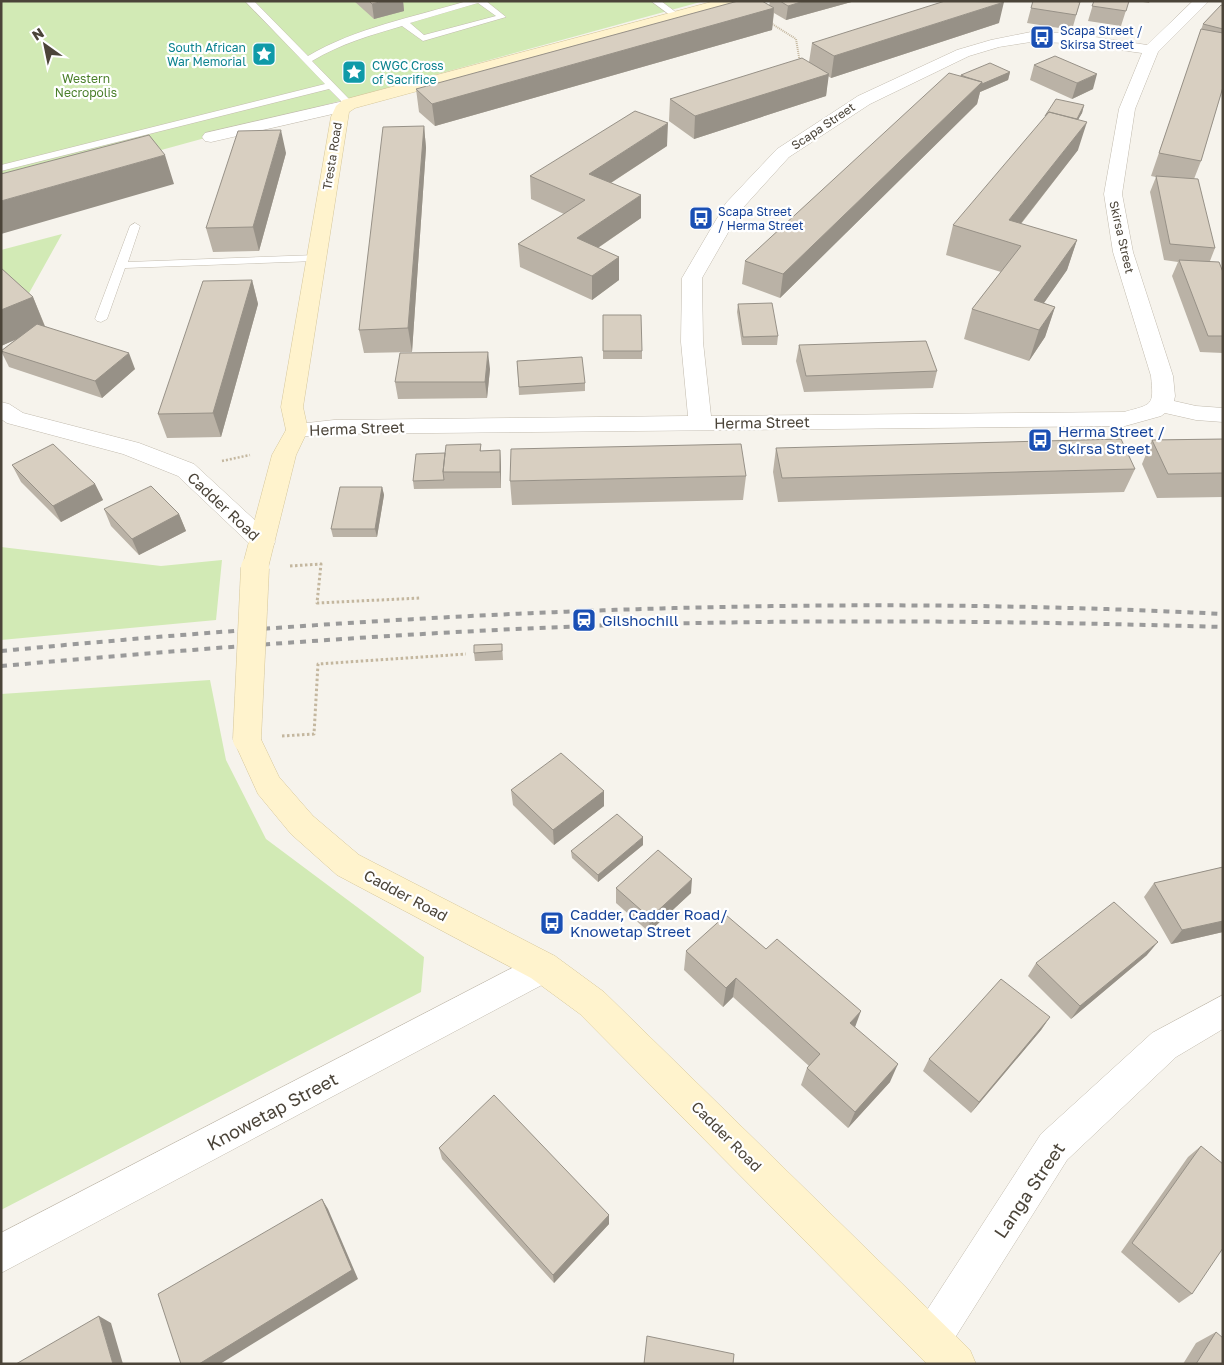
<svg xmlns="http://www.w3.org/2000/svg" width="1224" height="1365" font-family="'Golos Text',sans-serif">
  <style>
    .green { fill: #d2eab5 }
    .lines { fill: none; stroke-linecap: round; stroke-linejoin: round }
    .lane-casing { stroke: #c2bbae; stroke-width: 1 }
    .street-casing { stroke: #c2bbae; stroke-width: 1 }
    .secondary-casing { stroke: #d6c79b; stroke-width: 1 }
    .path-far2 { stroke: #c4b79f; stroke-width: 2; stroke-dasharray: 1 1; stroke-linecap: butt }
    .path-far1 { stroke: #c4b79f; stroke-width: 2.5; stroke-dasharray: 2 2; stroke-linecap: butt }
    .path { stroke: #c4b79f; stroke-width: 3; stroke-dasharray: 2.5 2.5; stroke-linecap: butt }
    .lane { fill: #fff; fill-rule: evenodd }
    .street { fill: #fff; fill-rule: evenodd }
    .secondary { fill: #fff3cd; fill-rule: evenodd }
    .rail { stroke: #9a9a9a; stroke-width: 4; stroke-dasharray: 6 6; stroke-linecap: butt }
    .secondary-bridge-casing { stroke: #d6c79b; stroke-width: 29; stroke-linecap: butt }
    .secondary-bridge { stroke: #fff3cd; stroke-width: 28 }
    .wall { fill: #bab2a6 }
    .shaded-wall { fill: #979187 }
    .building { fill: #d8cfc1; stroke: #979187 }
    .labels { text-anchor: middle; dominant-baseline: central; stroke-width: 4.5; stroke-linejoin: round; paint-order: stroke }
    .far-transit-label { font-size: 12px; fill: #164399; stroke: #fff; text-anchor: start }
    .far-culture-label { font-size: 12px; fill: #0d838f; stroke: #fff; text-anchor: end }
    .far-park-label { font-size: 12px; fill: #4a7f2a; stroke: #fff }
    .far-street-label { font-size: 12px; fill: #4b4439; stroke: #fff }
    .street-label { font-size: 15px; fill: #4b4439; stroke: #fff }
    .transit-label { font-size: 15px; fill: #164399; stroke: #fff; text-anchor: start }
    .near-street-label { font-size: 18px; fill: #4b4439; stroke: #fff }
  </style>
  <rect width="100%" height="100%" fill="#f6f3ec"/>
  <path class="green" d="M1 1H704L1 194Z
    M62 234 28 295 1 271V250Z
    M1 547 161 566 222 560 216 620 1 640Z
    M210 680 226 760 266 839 424 957 421 992 1 1210V694Z"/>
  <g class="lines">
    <g class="lane-casing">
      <path id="lane" d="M245 1H254L308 56C355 28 414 17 467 1H486L506 17 423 41 402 26C371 35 340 44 312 61L352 102V106H346L329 89 1 171V165L325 84ZM478 3 496 16 424 35 410 23Z
        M651 1H661L681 16 674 18Z
        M135 223 140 226 128 262 316 255 321 258 316 261 125 268 107 319 101 322 97 321 95 319 130 226Z"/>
    </g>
    <g class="street-casing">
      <path id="street" d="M1193 1H1209L1158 52 1135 109 1122 194 1133 252 1173 376 1175 396 1174 401 1196 406 1223 408V422L1196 420 1165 413 1161 416 1125 426 334 434 297 437 289 435 286 430 289 425 334 420 688 416 681 342 682 278 726 203 777 149 858 96 957 50 991 40 1031 32 1069 33 1147 45ZM1031 42 1069 43 1142 53 1119 109 1104 194 1113 252 1151 376C1154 406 1153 404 1124 412L711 416 703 342 702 278 741 210 789 157 870 104 969 56 999 47Z
        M344 101 350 102 352 106 350 110 211 142 205 141 202 137 205 133Z
        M1 402 9 404 23 413 139 443 194 464 272 536 275 542 272 548 263 551 254 548 178 476 123 454 7 423 1 419Z
        M543 952 555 956 559 967 555 978 1 1273V1233Z
        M1223 995V1029L1176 1057 1067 1160 946 1352 932 1358 918 1352 912 1338 918 1324 1041 1134 1152 1033Z"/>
    </g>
    <g class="secondary-casing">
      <path id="secondary" d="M715 1H740L738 4 355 108 349 112 303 407 308 430 296 455 268 568 264 574 255 577 246 574 242 568 272 455 286 430 281 407 331 117 336 106 343 100Z
        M247 727 257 731 279 777 313 816 359 855 555 956 604 992 970 1350 976 1364H927L580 1014 531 978 337 875 291 834 258 794 233 739 237 731Z"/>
    </g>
    <path class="path-far2" d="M769 22 796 39 800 63"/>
    <path class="path-far1" d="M222 461 250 455"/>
    <path class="path" d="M290 566 321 564 317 603 421 598
      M282 736 314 734 318 664 466 654"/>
    <use href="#lane" class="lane"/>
    <use href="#street" class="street"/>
    <use href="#secondary" class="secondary"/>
    <path class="rail" d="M1 651C407 612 815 593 1223 614
      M1 666C205 648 410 632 614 625 817 619 1020 621 1223 627"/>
    <g class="secondary-bridge-casing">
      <path id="secondary-bridge" d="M247 739 255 568"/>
    </g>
    <use href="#secondary-bridge" class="secondary-bridge"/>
  </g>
  <path class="wall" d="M354 1H403L404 11 374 19Z
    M770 1H855L786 20 774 13 772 30 435 126 419 112 416 89 769 6Z
    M1094 1H1129L1121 26 1088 21Z
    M1137 1H1150L1149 3Z
    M1080 2 1072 30 1027 23 1031 8Z
    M1223 6V87L1201 161 1194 179 1215 248 1210 261 1223 272V353L1200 352 1172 276 1178 262 1164 260 1150 192 1156 177 1151 176 1203 24Z
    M999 23 831 78 828 76 826 96 694 139 669 121 670 99 809 62 812 43Z
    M1034 65 1093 89 1072 99 1030 80Z
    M1010 72 1008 80 980 92 977 104 780 298 742 284 745 261 961 75Z
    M1084 105 1082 113 1078 119V150L1021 224 1077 240 1067 270 1044 303 1055 307 1045 337 1029 361 964 339 972 309 1001 272 946 255 953 225Z
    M424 126 426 148 412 352 364 353 359 330Z
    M667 146 611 183 641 218 598 248 619 257V280L592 300 520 267 518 244 564 214 531 199 530 176Z
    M286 153 259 251 213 252 206 228Z
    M1 268 33 297 45 326 135 369 102 398 9 367 1 351 16 339 1 346Z
    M252 280 258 304 221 437 167 438 158 414Z
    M738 304 778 336 777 345H742L737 312Z
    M603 315 642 351V359H603Z
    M799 345 937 371 933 388 804 392 796 361Z
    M517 361 585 383V391L519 395Z
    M490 369 487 398 398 399 395 382Z
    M1223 439V497L1157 498 1142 464 1152 440Z
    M481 444V451L500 450 501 467V488L414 489 413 481 445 453Z
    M776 448 1135 469 1124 492 778 502 773 472Z
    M12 465 95 484 103 500 61 522 21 482Z
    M746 476 743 500 512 505 510 481Z
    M382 487 384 495 377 537H333L331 529Z
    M104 509 179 514 186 531 139 555 111 526Z
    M502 644 503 660 475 661 474 653Z
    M511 790 604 791V806L554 845 513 805Z
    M643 845 598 882 572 858 571 851Z
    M1223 867V932L1171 944 1144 897 1154 883Z
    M616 888 691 893 649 932 616 903Z
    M686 951 855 1027 890 1082 848 1128 801 1085 807 1068 809 1066 733 997 723 1007 684 970Z
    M1147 955 1071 1019 1028 976 1036 963Z
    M1050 1017 1041 1030 971 1113 923 1071 929 1059Z
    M1201 1146 1192 1294 1179 1303 1121 1252 1188 1157Z
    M439 1148 609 1215V1224L554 1283 442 1159Z
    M1216 1332 1223 1364H1183L1196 1343Z"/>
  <path class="shaded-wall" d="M383 1H403L404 11 374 19 372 4Z
    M804 1H855L786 20 788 6Z
    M1004 2 999 23 831 78 834 56Z
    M774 8 772 30 435 126 432 104Z
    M1010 72 1008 80 980 92 977 104 780 298 783 274 982 82Z
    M829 74 826 96 694 139 695 116Z
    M1097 74 1093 89 1072 99 1077 83Z
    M1084 105 1082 113 1070 134 1073 126Z
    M1087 122 1078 150 1007 241 1009 220Z
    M668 123 667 146 589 197V174Z
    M424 126 426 148 412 352 408 328Z
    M281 130 286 153 259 251 253 227Z
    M165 155 174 184 1 234V201Z
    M641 195V218L577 262V238Z
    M1077 240 1067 270 1027 327 1034 300Z
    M619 257V280L592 300V276Z
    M252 280 258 304 221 437 213 413Z
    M33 297 45 327 1 346V310Z
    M1055 307 1045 337 1029 361 1039 330Z
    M488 352 490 369 487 398 485 382Z
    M129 353 135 369 102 398 95 381Z
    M500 450 501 467V488L500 472Z
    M95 484 103 500 61 522 53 506Z
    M382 487 384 495 377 537 375 529Z
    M179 514 186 531 139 555 132 539Z
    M604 791V806L554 845 553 830Z
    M643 837V845L598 882V875Z
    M692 879 691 893 649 932 650 918Z
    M1223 921V932L1171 944 1182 930Z
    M1158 942 1147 955 1071 1019 1080 1006Z
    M736 978 733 997 723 1007 726 988Z
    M861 1011 854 1030 850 1023Z
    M1050 1017 1041 1030 971 1113 979 1102Z
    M898 1064 890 1082 848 1128 855 1112Z
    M322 1199 328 1209 358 1279 220 1364H199Z
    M609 1215V1224L554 1283 553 1275Z
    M99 1316 111 1323 123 1364H113Z"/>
  <path class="building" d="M369 1H383L372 4Z
    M738 1H762L774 8 432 104 416 89Z
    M780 1H804L788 6Z
    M945 1 1004 2 834 56 812 43Z
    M1033 1H1073L1080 2 1076 15 1031 8Z
    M1094 1H1129L1126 11 1092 6Z
    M1221 5 1223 6V29L1203 24Z
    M1201 29 1223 33V87L1201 161 1159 153Z
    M1055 56 1097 74 1077 83 1034 65Z
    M802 58 829 74 695 116 670 99Z
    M990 63 1010 72 982 84V82L966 77 961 75Z
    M949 73 982 82 783 274 745 261Z
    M1056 99 1084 105 1077 119 1049 112 1045 116Z
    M635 111 668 123 589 174 641 195 577 238 619 257 592 276 518 244 585 200 530 176Z
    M1049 112 1087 122 1009 220 1077 240 1034 300 1055 307 1039 330 972 309 1021 246 953 225Z
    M424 126 408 328 359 330 383 127Z
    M281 130 253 227 206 228 238 131Z
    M149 135 165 155 1 201V174Z
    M1156 176 1198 179 1215 248 1170 244Z
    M1179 260 1219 262 1223 272V336H1208Z
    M1 268 33 297 1 310Z
    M252 280 213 413 158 414 203 281Z
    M772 303 778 336 743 337 738 304Z
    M603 315H641L642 351H603Z
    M37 324 129 353 95 381 1 351Z
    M926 341 937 371 806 376 799 345Z
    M488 352 485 382H395L400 353Z
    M582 357 585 383 519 387 517 361Z
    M1121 439 1135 469 782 478 776 448Z
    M1223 439V473L1168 474 1152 440Z
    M53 444 95 484 53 506 12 465Z
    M481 444 480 451 500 450V472H443L446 445Z
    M741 444 746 476 510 481 511 449Z
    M445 453 443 472 444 480 413 481 416 454Z
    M151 486 179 514 132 539 104 509Z
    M340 487H382L375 529H331Z
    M502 644V651L474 653V645Z
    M561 753 604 791 553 830 511 790Z
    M617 814 643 837 598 875 571 851Z
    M658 850 692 879 650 918 616 888Z
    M1223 867V921L1182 930 1154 883Z
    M1114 902 1158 942 1080 1006 1036 963Z
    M726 915 766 949 777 939 861 1011 850 1023 898 1064 855 1112 807 1068 820 1054 736 978 726 988 686 951Z
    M1001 979 1050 1017 979 1102 929 1059Z
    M494 1095 609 1215 553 1275 439 1148Z
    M1201 1146 1223 1164V1248L1192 1294 1132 1243Z
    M322 1199 352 1270 199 1364H181L158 1294Z
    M99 1316 113 1364H16Z
    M1216 1332 1223 1338V1364H1196Z
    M647 1336 734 1354 733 1364H644Z"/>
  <defs>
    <g id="bus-square" transform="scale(1.25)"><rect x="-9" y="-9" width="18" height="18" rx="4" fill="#1a4fb4" stroke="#fff"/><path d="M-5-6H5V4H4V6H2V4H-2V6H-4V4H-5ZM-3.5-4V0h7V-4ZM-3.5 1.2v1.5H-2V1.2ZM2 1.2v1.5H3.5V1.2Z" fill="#fff"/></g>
    <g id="sight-square" transform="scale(1.25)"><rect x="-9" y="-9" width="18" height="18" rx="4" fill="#0f9aa8" stroke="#fff"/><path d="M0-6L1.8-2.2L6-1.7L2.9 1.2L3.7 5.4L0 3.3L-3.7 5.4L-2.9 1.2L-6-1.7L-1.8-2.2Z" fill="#fff"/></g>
    <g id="station-square" transform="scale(1.25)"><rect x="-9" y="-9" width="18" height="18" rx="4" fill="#1a4fb4" stroke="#fff"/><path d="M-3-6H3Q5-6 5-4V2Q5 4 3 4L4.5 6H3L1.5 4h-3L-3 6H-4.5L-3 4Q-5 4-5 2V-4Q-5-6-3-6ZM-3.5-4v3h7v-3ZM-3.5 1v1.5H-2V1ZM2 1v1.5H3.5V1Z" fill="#fff"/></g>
  </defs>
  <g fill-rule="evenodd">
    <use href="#bus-square" x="1042" y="37"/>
    <use href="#sight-square" x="264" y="54"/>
    <use href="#sight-square" x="354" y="72"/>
    <use href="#bus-square" x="701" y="218"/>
    <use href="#bus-square" x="1040" y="440"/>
    <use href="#station-square" x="584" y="620"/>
    <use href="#bus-square" x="552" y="923"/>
  </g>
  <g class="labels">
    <g class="far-transit-label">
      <text x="1060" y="30">Scapa Street /<tspan x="1060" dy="14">Skirsa Street</tspan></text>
      <text x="718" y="211">Scapa Street<tspan x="718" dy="14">/ Herma Street</tspan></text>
    </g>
    <g class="far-culture-label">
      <text x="246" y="47">South African<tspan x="246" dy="14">War Memorial</tspan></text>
      <text x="372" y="65" text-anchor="start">CWGC Cross<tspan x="372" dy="14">of Sacrifice</tspan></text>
    </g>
    <g class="far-park-label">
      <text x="86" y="78">Western<tspan x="86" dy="14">Necropolis</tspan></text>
    </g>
    <g class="far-street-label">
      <text transform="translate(823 126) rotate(-34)">Scapa Street</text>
      <text transform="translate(332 156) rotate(-81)">Tresta Road</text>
      <text transform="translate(1122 237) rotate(77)">Skirsa Street</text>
    </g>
    <g class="street-label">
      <text transform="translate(762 422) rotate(-1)">Herma Street</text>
      <text transform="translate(357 428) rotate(-2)">Herma Street</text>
      <text transform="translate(224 506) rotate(43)">Cadder Road</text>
      <text transform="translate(406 895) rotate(28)">Cadder Road</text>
      <text transform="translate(727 1136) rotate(45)">Cadder Road</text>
    </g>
    <g class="transit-label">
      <text x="1058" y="431">Herma Street /<tspan x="1058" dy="17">Skirsa Street</tspan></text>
      <text x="602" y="620">Gilshochill</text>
      <text x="570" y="914">Cadder, Cadder Road/<tspan x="570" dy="17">Knowetap Street</tspan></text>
    </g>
    <g class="near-street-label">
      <text transform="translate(272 1111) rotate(-28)">Knowetap Street</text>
      <text transform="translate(1029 1190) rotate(-56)">Langa Street</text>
    </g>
  </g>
  <rect width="1224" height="1365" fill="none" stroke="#4b4439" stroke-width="5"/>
  <g transform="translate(45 45) rotate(327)" stroke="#ffffff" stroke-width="4" paint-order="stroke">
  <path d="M0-4L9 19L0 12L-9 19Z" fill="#4b4439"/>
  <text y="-8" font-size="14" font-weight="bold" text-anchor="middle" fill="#4b4439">N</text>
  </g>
</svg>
